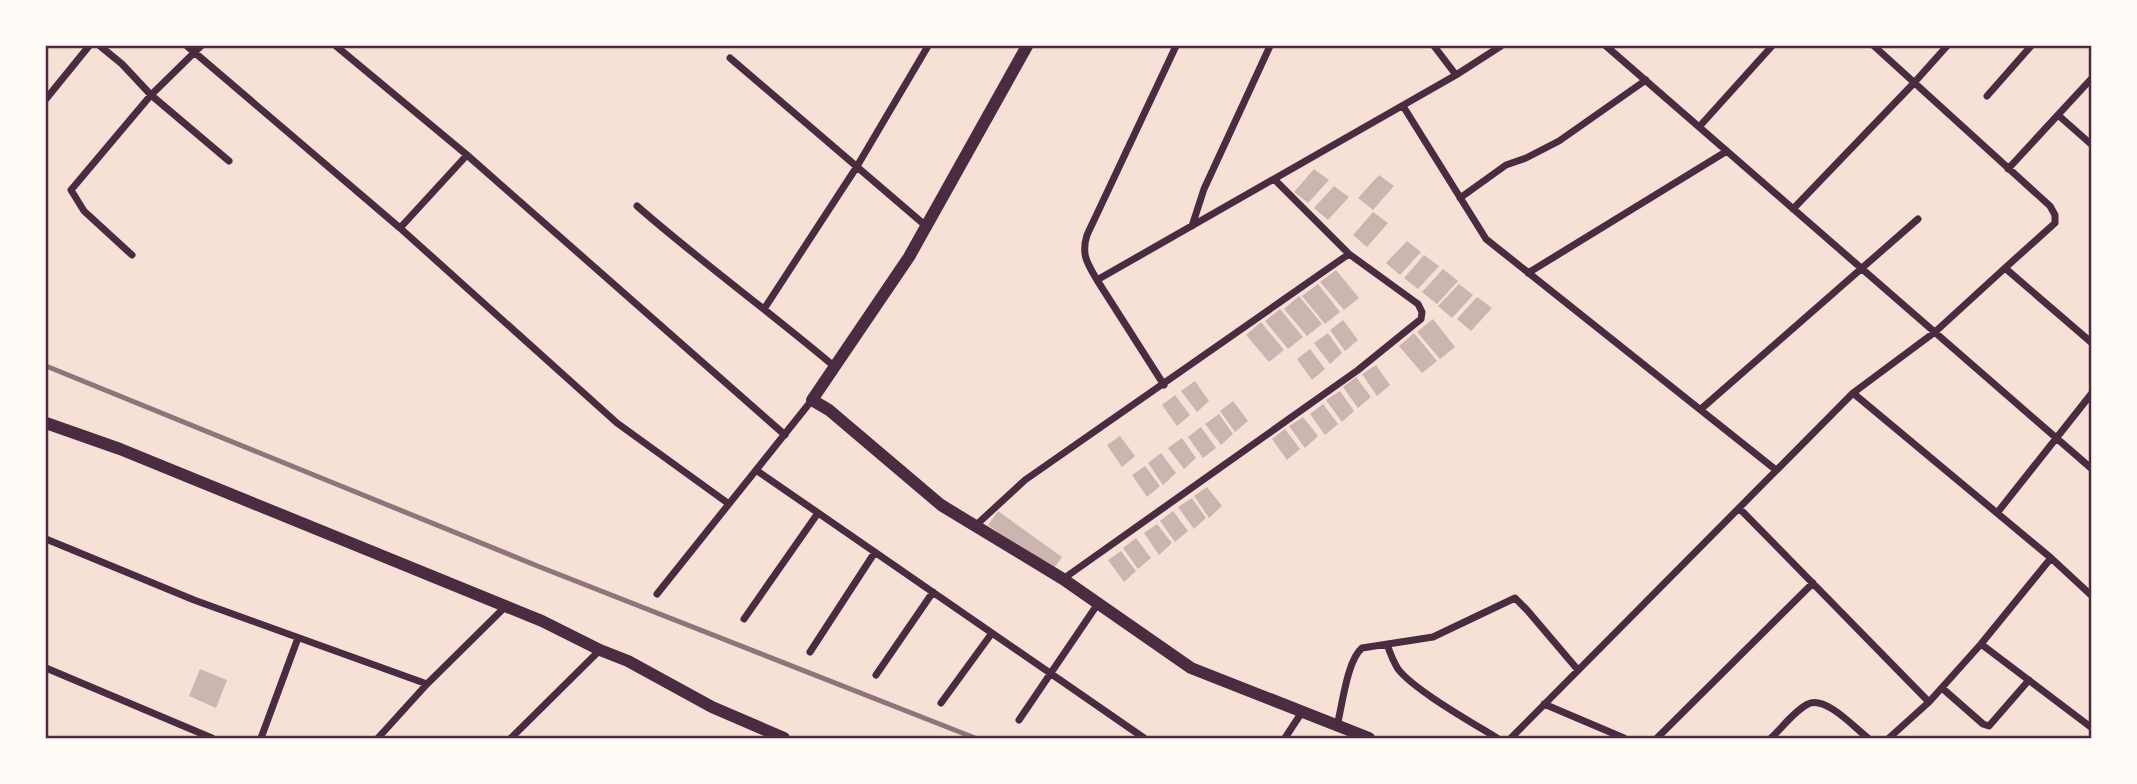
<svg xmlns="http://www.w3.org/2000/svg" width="2137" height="784" font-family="'IBM Plex Sans',sans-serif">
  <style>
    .building { fill: #ccb4b1 }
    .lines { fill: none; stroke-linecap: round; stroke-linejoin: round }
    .minor { stroke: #4a2c40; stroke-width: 7 }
    .tertiary { stroke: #4a2c40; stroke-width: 12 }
    .rail { stroke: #8f747c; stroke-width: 5 }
    .neatline { fill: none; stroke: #4a2c40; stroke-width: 2.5 }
  </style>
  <rect width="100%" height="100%" fill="#f7e1d7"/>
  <path class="building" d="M1314 169 1329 180 1308 203 1294 192Z
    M1379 175 1394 186 1373 210 1358 198Z
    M1334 186 1349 197 1328 220 1314 208Z
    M1373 212 1388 223 1367 247 1353 235Z
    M1407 241 1421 252 1400 275 1386 263Z
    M1424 255 1439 266 1418 289 1404 278Z
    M1443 269 1458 281 1437 304 1422 292Z
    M1336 270 1359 298 1344 310 1320 282Z
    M1318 284 1340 312 1325 324 1302 296Z
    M1459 284 1473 295 1452 318 1438 306Z
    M1299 296 1322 324 1307 336 1284 309Z
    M1477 297 1492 308 1471 331 1457 319Z
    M1280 309 1303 337 1288 349 1265 321Z
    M1433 319 1455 347 1440 359 1417 332Z
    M1343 320 1358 340 1345 351 1330 330Z
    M1261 322 1284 350 1269 362 1246 335Z
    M1328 333 1342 353 1330 364 1314 343Z
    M1414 333 1437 361 1422 373 1399 346Z
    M1310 349 1325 369 1312 380 1297 359Z
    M1376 365 1390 385 1377 396 1362 374Z
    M1356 377 1371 397 1358 408 1343 387Z
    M1195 381 1209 401 1197 412 1181 391Z
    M1340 391 1354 411 1342 422 1326 400Z
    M1175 395 1190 415 1177 426 1162 405Z
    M1233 401 1248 421 1235 432 1220 411Z
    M1323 404 1338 424 1325 435 1310 414Z
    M1219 414 1233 434 1221 445 1205 424Z
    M1303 417 1318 436 1305 448 1289 426Z
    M1201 427 1216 448 1203 458 1188 437Z
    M1285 429 1300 449 1287 460 1272 439Z
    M1120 436 1135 456 1122 467 1107 445Z
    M1182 438 1196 458 1184 469 1168 448Z
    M1161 453 1176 473 1163 485 1148 463Z
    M1145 466 1160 486 1147 497 1132 475Z
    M1207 487 1222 506 1209 518 1194 496Z
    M1192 498 1206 518 1194 529 1178 507Z
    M998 511 1062 557 1052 571 988 525Z
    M1173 511 1188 531 1175 542 1160 521Z
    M1157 524 1172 543 1159 555 1144 533Z
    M1136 538 1151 558 1138 569 1123 548Z
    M1121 551 1136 571 1124 582 1108 560Z
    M200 669 227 680 216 708 189 696Z"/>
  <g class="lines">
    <path class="minor" d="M100 46 122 64 151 95 229 161
      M187 46 400 228 617 423 729 504
      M336 46 467 155 785 435
      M1176 46 1087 235C1081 254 1087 263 1097 280L1456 75 1501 46
      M1434 46 1456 75
      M1606 46 2092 469
      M1874 46 2050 206 2055 215V223L2005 268
      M730 58 926 226
      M1987 96 2031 46
      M46 99 89 46
      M1403 106 1486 239 1776 470
      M2058 115 2092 145
      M1699 127 1772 46
      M2008 169 2092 78
      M1460 198 1506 165 1526 158 1559 141 1646 80
      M637 206C701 262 770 312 835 367
      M1793 209 1913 84 1947 46
      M1192 226 1204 189 1270 46
      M400 228 467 155
      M132 255 84 211 71 190 151 95 201 46
      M1528 273 1727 151
      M1097 280 1164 385
      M764 309 856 168 928 46
      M2092 343 2005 268 1935 332 1853 393 2051 558 2092 596
      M1701 409 1918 219
      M756 470 1144 738
      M1739 508 1929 702 1889 738
      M1997 513 2092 393
      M974 527 1025 480 1349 254
      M46 539 194 600 427 684
      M1063 579 1358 370 1421 319 1422 312 1418 304 1349 254 1275 180
      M657 594 812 400
      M744 619 818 513
      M1387 644C1390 653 1393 661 1398 669 1414 690 1473 723 1497 738
      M1981 644 2092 728
      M810 652 875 552
      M46 668 212 738
      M876 675 933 592
      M1942 688 1983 724 1989 726 2029 680
      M1929 702 1981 644 2051 558
      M941 703 992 633
      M1544 704 1624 738
      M1019 720 1097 605
      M1337 726C1342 707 1347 660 1362 648L1433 637 1515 598 1527 610 1578 670
      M261 738 298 638
      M378 738 427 684 505 607
      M511 738 600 650
      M1285 738 1302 712
      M1511 738 1853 393
      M1657 738 1813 583
      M1771 738C1782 728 1794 711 1808 704 1825 695 1855 728 1868 738"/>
    <path class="tertiary" d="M1027 46 909 257 812 400 829 410 941 505 1063 579 1191 668 1369 738
      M46 423 120 449 542 621 600 650 628 661 712 707 784 738"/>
    <path class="rail" d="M46 366 540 567 975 738"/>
  </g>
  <rect width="2137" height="784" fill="none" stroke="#fffaf5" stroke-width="94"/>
  <rect x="47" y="47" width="2043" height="690" class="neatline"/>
</svg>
